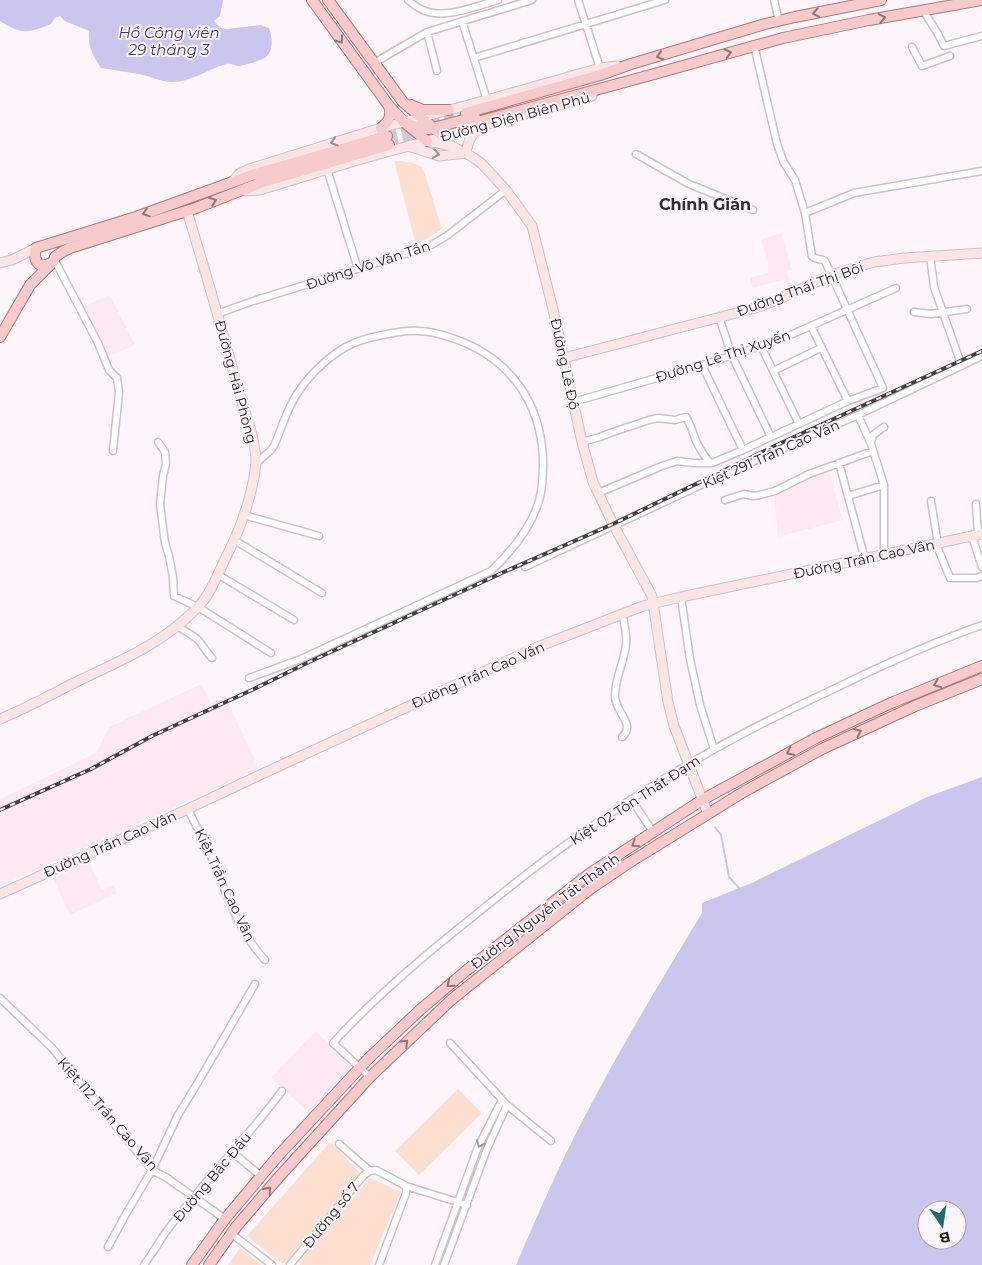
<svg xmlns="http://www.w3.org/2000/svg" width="982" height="1265" font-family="Montserrat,sans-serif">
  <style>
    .built { fill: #fee9f2 }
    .green { fill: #fee0d3 }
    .water { fill: #cac6ed; fill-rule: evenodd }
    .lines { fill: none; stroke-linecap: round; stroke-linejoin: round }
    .stream { stroke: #cac6ed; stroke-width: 2 }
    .primary-tunnel { stroke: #d2cbce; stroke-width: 10; stroke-dasharray: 10 5; stroke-linecap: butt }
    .street-casing { stroke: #cec1c7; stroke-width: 9 }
    .secondary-casing { stroke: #cec1c7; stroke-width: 11 }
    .primary-casing { stroke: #aa787b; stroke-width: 12 }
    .street { stroke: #fff; stroke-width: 6 }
    .secondary { stroke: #fbe5e6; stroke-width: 9 }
    .primary { stroke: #f7cacc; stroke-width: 10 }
    .rail-casing { stroke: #454143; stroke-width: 4 }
    .rail { stroke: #fdf5f9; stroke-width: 2; stroke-dasharray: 5.5; stroke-linecap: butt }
    .oneway { stroke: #8e7678 }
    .oneway2 { stroke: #9b8d8e }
    .oneway3 { stroke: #9d9b9c }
    .labels { text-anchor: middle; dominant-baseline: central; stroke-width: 4; stroke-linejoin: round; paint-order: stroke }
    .street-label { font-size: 14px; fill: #252123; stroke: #fdf5f9 }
    .water-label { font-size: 15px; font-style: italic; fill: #42396c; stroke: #fdf5f9 }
    .quarter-label { font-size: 16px; font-weight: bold; fill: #332a2e; stroke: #fdf5f9 }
  </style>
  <rect width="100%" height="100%" fill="#fdf5f9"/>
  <path class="built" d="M782 233 792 270 787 272 791 289 788 290 785 279 753 288 750 278 770 272 761 239Z
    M110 295 135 345 107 357 82 307Z
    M828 467 843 520 778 537 773 484Z
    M201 684 211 703 225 696 259 769 0 886V799L96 753 109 727Z
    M89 862 102 890 113 885 117 893 70 915 53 878Z
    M315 1031 353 1066 309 1113 271 1078Z"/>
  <path class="green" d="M394 161C404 161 415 162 423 168L442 229 416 245Z
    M458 1089 482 1113 419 1175 395 1151Z
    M330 1142 360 1173 288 1263H281L247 1236Z
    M370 1178 401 1192 370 1265H300L299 1262Z
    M240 1248 261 1265H228Z"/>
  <path class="water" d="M0 0H223L220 16 214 21 221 28 227 29 261 25 269 28C272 37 274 50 266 57 263 60 242 66 238 66 233 65 231 63 226 64 208 69 191 82 172 82 160 82 150 76 139 74 126 72 114 70 101 68 92 54 88 47 89 31L65 21 60 16 55 18 51 24C29 33 21 35 0 21Z
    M982 777V1265H516C538 1214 560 1163 586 1114 622 1045 662 979 702 913V903L754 882 927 797ZM927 1210H957V1240H927Z"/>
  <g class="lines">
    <path class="stream" d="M715 827 721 835 729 877 740 889"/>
    <path class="primary-tunnel" d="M387 136 466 113
      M389 145 470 124"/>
    <g class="street-casing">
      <path id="street" d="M408 0C412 3 416 7 421 9 442 21 476 6 498 0
        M578 0 600 68
        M774 0 779 21
        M923 10 938 34 944 46 982 36
        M462 21 487 100
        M427 32 437 71
        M912 47 922 66 950 56
        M474 58 665 0
        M374 63 427 32 532 0
        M636 154 689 184 753 210
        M327 169 358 269
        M805 213 854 193 982 171
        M930 256 934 287 959 358
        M54 259 98 343 109 370 117 378 119 392 113 451
        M914 312 931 314 967 309
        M217 314 250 302 428 247 448 235 506 190
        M719 317 732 356 771 437
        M811 326 848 401
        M761 346 799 424
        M702 365 743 450
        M773 371 821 348
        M573 402 702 365 761 346 786 337 896 288
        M858 415 871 444 884 485V555
        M158 442 165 452 166 464 163 476 160 504 165 543 169 556 173 577 174 596 198 607 271 653
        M582 442 600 437 610 433 649 420 658 418 675 420 686 417C691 425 693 433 696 441 700 449 704 456 710 463
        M871 442 873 435 884 427
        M839 463 865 559
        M598 493 662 466 677 461 694 463H712L743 450 848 401 883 388 825 261C821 258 815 260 812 256L805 213 795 180 784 163 777 144 754 45
        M848 496 884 485
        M725 500 744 494 753 496 760 495 775 491 809 474 873 451
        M931 501 938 544
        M976 504 978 535
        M244 515 319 536
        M972 536 982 567
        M234 540 322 593
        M936 544 950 578H976L982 576
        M525 567 716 478 858 415 982 356
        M217 574 294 620
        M681 597 690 659 700 705 714 749
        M622 614C625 625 627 635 626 645 624 662 615 678 615 695 614 712 637 724 622 737
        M177 626C183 630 195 636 199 641 204 647 206 652 212 658
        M249 678 301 659 491 571C511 552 529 531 538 504 543 490 543 473 543 459 541 402 509 358 455 339 444 335 431 331 418 331 408 330 398 332 388 334 376 336 363 339 352 344 333 352 310 374 299 391 287 407 282 428 274 446L270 451 256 463
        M631 799 653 832
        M188 809C196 826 205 843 213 861 227 895 239 932 265 960
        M0 998 53 1049 152 1170 167 1178 225 1219
        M450 1043 507 1105 551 1141
        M370 1077 333 1043C374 998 421 958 469 920 538 863 611 809 689 764 739 734 789 710 842 685 887 663 934 642 982 625
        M339 1144 370 1171
        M232 1152 261 1176
        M232 1234 272 1265
        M108 1247 126 1214 152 1170 178 1115 197 1084 255 984
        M144 1265C151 1255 157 1246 163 1236 200 1185 245 1141 282 1091
        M290 1265 364 1175 370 1171 376 1170 406 1186 467 1205
        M379 1265 406 1193V1186
        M435 1265 478 1147 502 1100
        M444 1265 487 1149 507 1105"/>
    </g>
    <g class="secondary-casing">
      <path id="secondary" d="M427 141 452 146 474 158 482 164 506 190 532 226 552 305 582 442 593 482 613 524 652 596 668 702 674 726 708 814
        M408 146 439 156 466 153C468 142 470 135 480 128
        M232 182 239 174 249 169 381 128 487 100 600 68 617 66
        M244 191 260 190 361 159 592 96
        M0 263 12 260 36 248
        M564 358 755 308 775 301 831 275 874 262 904 258 982 253
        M0 719C27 708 52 694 78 681 122 660 162 644 197 608 212 593 220 568 230 549 242 525 254 489 256 462 256 441 244 410 238 389 222 329 205 270 187 211
        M0 894 158 823 262 774 535 648 643 606 681 597 982 534"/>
    </g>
    <g class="primary-casing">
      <path id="primary" d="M312 0 389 106 404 122 427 141
        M328 0 403 102 444 137
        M411 105 423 110H449
        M466 113 600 75 631 64 765 24 795 17 881 0
        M404 122 413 126 429 129 475 117
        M470 124 647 76 783 38 869 20 982 0
        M381 128C389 122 392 116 389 106
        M51 263C38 270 33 260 36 248L136 217 252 175 387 136
        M0 337 30 285 53 262 55 257 62 252 70 248 196 208 260 183 389 145
        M192 1265 225 1219 278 1156 369 1058 421 1009 467 970 589 874 702 800 816 738 891 703 982 666
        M209 1265 236 1227 278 1178 370 1077 451 1000 590 889 627 864 745 791 822 749 915 706 982 679"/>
    </g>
    <use href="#street" class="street"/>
    <use href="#secondary" class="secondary"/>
    <use href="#primary" class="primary"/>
    <g class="rail-casing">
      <path id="rail" d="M0 810 91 769 152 736 254 689 309 662 504 572 613 524 781 443 982 351"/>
    </g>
    <use href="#rail" class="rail"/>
  </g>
  <defs><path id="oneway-chevron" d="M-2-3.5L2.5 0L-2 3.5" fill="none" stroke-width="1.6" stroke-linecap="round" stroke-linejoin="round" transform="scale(1.25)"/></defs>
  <g class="oneway">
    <use href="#oneway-chevron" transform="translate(816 13) rotate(169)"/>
    <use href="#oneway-chevron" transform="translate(882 18) rotate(-10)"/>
    <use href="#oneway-chevron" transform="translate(340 40) rotate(54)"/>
    <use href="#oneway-chevron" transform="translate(728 53) rotate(-16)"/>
    <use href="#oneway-chevron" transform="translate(660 56) rotate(163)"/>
    <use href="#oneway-chevron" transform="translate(213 201) rotate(-21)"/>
    <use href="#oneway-chevron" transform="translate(146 213) rotate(161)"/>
    <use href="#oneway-chevron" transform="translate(937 684) rotate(158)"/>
    <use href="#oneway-chevron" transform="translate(858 732) rotate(-25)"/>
    <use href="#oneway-chevron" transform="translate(790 752) rotate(152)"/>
    <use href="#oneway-chevron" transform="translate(635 844) rotate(147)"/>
    <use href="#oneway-chevron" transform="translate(450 984) rotate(140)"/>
    <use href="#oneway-chevron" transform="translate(405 1043) rotate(-44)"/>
    <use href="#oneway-chevron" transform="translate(268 1190) rotate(-49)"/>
  </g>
  <g class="oneway2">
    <use href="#oneway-chevron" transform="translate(334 142) rotate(163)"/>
    <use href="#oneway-chevron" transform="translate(436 154) rotate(8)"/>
  </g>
  <use class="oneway3" href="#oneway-chevron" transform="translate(480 1144) rotate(114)"/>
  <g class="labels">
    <g class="street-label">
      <text transform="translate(515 117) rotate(-15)">Đường Điện Biên Phủ</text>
      <text transform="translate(368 265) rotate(-18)">Đường Võ Văn Tần</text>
      <text transform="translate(800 289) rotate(-20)">Đường Thái Thị Bôi</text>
      <text transform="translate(723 356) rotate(-18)">Đường Lê Thị Xuyến</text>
      <text transform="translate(565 364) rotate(78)">Đường Lê Độ</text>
      <text transform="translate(236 382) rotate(75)">Đường Hải Phòng</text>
      <text transform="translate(771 454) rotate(-24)">Kiệt 291 Trần Cao Vân</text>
      <text transform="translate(864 559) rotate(-12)">Đường Trần Cao Vân</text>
      <text transform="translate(478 675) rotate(-24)">Đường Trần Cao Vân</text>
      <text transform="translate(635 800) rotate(-33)">Kiệt 02 Tôn Thất Đạm</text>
      <text transform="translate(110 844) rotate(-24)">Đường Trần Cao Vân</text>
      <text transform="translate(225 885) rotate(65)">Kiệt Trần Cao Vân</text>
      <text transform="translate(545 911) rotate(-37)">Đường Nguyễn Tất Thành</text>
      <text transform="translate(108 1114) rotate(49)">Kiệt 112 Trần Cao Vân</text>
      <text transform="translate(212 1177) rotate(-50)">Đường Bắc Đẩu</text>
      <text transform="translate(331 1215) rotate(-51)">Đường số 7</text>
    </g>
    <g class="water-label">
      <text x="169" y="32">Hồ Công viên<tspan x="169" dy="17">29 tháng 3</tspan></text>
    </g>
    <g class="quarter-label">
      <text x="705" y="204">Chính Gián</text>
    </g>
  </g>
  <g transform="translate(942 1225) rotate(167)"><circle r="24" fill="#fdf5f9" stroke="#a7a0a3"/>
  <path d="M0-4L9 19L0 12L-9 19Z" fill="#1f6b72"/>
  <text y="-8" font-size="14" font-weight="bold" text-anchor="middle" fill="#252123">B</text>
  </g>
</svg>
